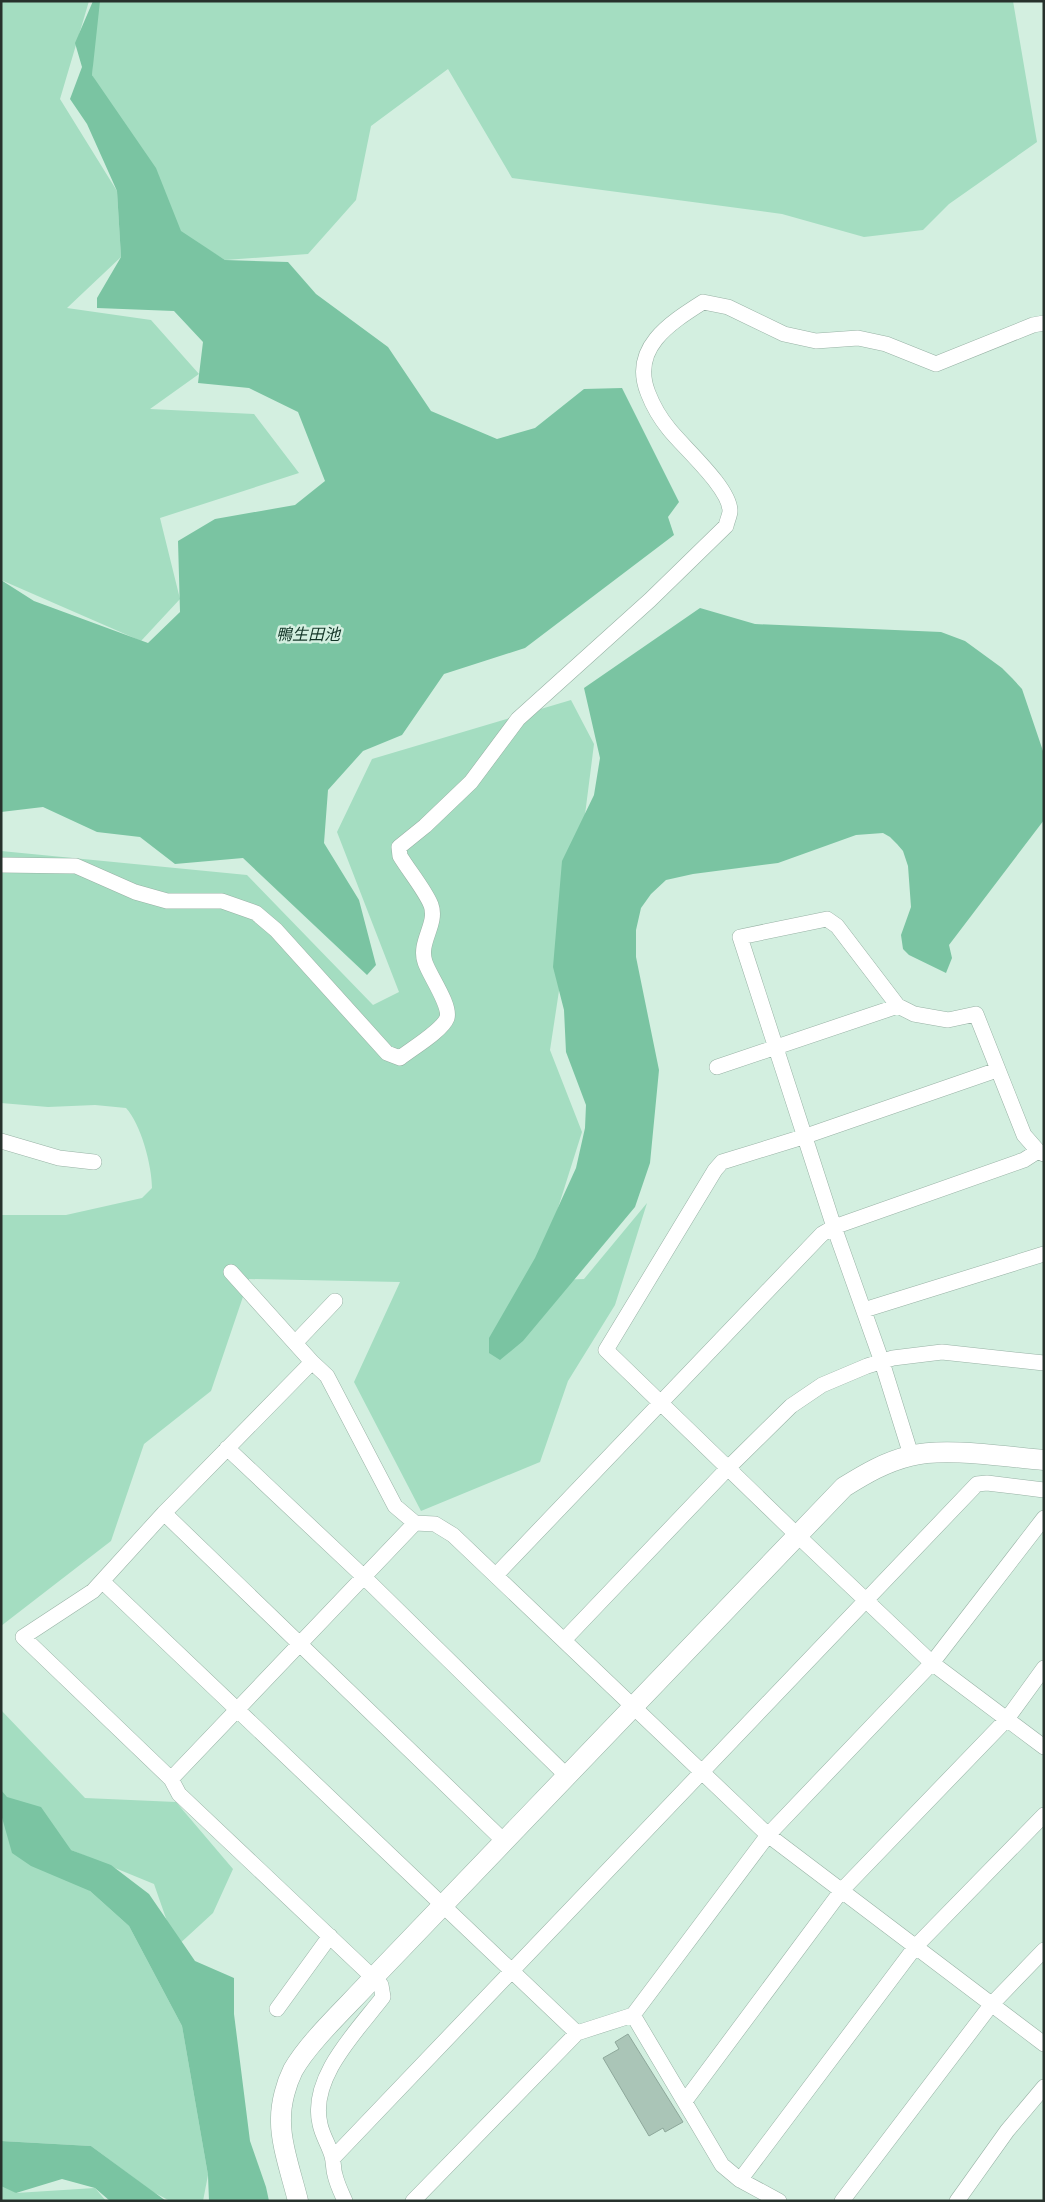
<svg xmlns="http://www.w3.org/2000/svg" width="1045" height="2202" font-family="'Space Grotesk','Noto Sans JP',sans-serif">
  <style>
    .green { fill: #a4ddc1 }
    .water { fill: #7ac4a2 }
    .building { fill: #aac5b7; stroke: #8ea89b }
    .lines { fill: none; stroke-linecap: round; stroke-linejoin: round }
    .street-casing { stroke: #98b2a5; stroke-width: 16 }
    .secondary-casing { stroke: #98b2a5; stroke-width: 21 }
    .street { stroke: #fff; stroke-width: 15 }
    .secondary { stroke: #fff; stroke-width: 20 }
    .labels { text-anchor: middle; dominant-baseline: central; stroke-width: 5; stroke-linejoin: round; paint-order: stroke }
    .water-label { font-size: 16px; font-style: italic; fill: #123426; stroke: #d3efe0 }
  </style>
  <rect width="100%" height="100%" fill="#d3efe0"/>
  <path class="green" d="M1 1H89L60 99 117 191 121 257 67 308 151 320 199 374 150 409 254 414 299 473 160 518 180 599 141 641 1 580Z
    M97 1H1013L1037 142 949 204 923 230 864 237 782 214 512 178 448 69 371 126 356 200 308 254 225 260 179 232 92 75Z
    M571 700 594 744 581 846 550 1050 582 1132 535 1281 584 1279 647 1203 615 1305 568 1381 540 1462 421 1511 354 1382 400 1282 249 1279 211 1391 144 1444 111 1541 1 1626V1215H66L142 1198 152 1188C152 1166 141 1124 126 1108L95 1105 48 1107 1 1103V851L247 875 373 1005 399 992 337 832 372 759Z
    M1 1710 85 1798 176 1802 233 1869 213 1913 176 1947 154 1884 71 1850 90 1891 129 1926 182 2026 208 2175 203 2201H170L153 2192 91 2146 1 2141Z
    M1 2180 16 2193 95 2188 106 2201H1Z"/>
  <path class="water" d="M93 1H100L92 75 156 168 181 231 225 260 288 262 316 294 388 347 431 411 497 439 535 428 584 389 622 388 679 502 668 517 674 535 525 648 444 674 402 735 363 751 328 790 324 843 359 900 376 965 367 975 243 858 175 864 140 837 97 832 43 807 1 812V580L34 601 148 643 180 612 178 541 215 519 295 505 325 481 298 412 249 388 198 383 203 342 174 311 97 308V298L121 257 117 191 87 124 70 99 82 67 75 43Z
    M700 608 755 624 941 632 965 641 1002 668 1012 678 1022 689 1044 754V820L949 945 952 958 946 973 909 955 903 949 901 935 911 907 908 866 903 851 897 844 890 837 883 833 856 835 778 863 693 874 666 880 651 894 641 908 636 930V957L659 1070 650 1163 635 1207 523 1341 500 1360 489 1353V1338L535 1258 576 1168 585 1128 586 1105 566 1052 564 1010 553 967 562 861 594 795 600 758 584 688Z
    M1 1790 7 1797 41 1807 71 1850 111 1865 149 1894 195 1961 234 1978V2014L250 2141 266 2187 269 2201H209L208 2175 182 2026 129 1926 90 1891 31 1866 12 1853 1 1814Z
    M1 2141 91 2146 166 2201H110L95 2188 62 2179 16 2193 1 2186Z"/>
  <path class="building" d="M628 2034 683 2122 665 2132 663 2128 649 2136 603 2058 619 2049 615 2042Z"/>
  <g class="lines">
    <g class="street-casing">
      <path id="street" d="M1 865 76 866 135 892 167 901H222L256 913 276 930 387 1053 400 1058C411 1049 442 1031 447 1018 451 1005 429 975 425 962 418 942 438 924 431 905 425 890 409 871 400 856L399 847 425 826 471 782 518 719 650 600 726 526C727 521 730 515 730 511 730 488 684 448 669 429 660 418 653 406 648 393 630 348 670 323 703 302L728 307 784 334 816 341 858 338 886 344 936 364 1033 325 1044 323
        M717 1067 898 1006
        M997 1070 806 1136 722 1162 715 1170 606 1350 797 1535 932 1663 1044 1747
        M1 1141 59 1158 94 1162
        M231 1272 312 1362
        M864 1310 1044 1254
        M295 1343 335 1301
        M227 1448 364 1577 568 1777
        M911 1455 882 1362 834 1227 740 937 827 919 837 926 898 1006 914 1014 948 1020 976 1014 1024 1135 1038 1151 1044 1154
        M164 1513 505 1842
        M497 1574 822 1234 834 1227 1024 1160 1038 1151
        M103 1582 577 2033
        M564 1640 728 1468 791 1406 822 1385 867 1366 893 1358 942 1352 1044 1363
        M171 1779 415 1523
        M277 2009 330 1936
        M633 2015 768 1835 932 1663 1044 1518
        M685 2101 842 1890 1007 1719 1044 1668
        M333 2158 977 1484 987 1483 1044 1490
        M740 2180 916 1946 1044 1815
        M345 2201C341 2192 337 2184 335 2175 333 2169 334 2163 332 2156 329 2145 322 2135 320 2124 309 2078 357 2031 383 1997L381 1985 179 1794 171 1779 23 1637 93 1591 164 1513 312 1362 327 1376 395 1506 415 1523 435 1524 453 1535 768 1835 1044 2044
        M413 2201 577 2033 633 2015 722 2165 740 2180 779 2201
        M842 2201 991 2005 1044 1950
        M957 2201 1007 2131 1044 2087"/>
    </g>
    <g class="secondary-casing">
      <path id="secondary" d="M298 2201C292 2176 280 2143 281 2118 281 2103 286 2084 293 2070 310 2040 350 2004 374 1977L844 1487C865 1474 885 1462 910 1456 945 1447 1006 1457 1044 1460"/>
    </g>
    <use href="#street" class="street"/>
    <use href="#secondary" class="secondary"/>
  </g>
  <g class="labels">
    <g class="water-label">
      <text x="308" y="634">鴨生田池</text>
    </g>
  </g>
  <rect width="1045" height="2202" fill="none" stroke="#27312c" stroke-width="5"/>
</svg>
